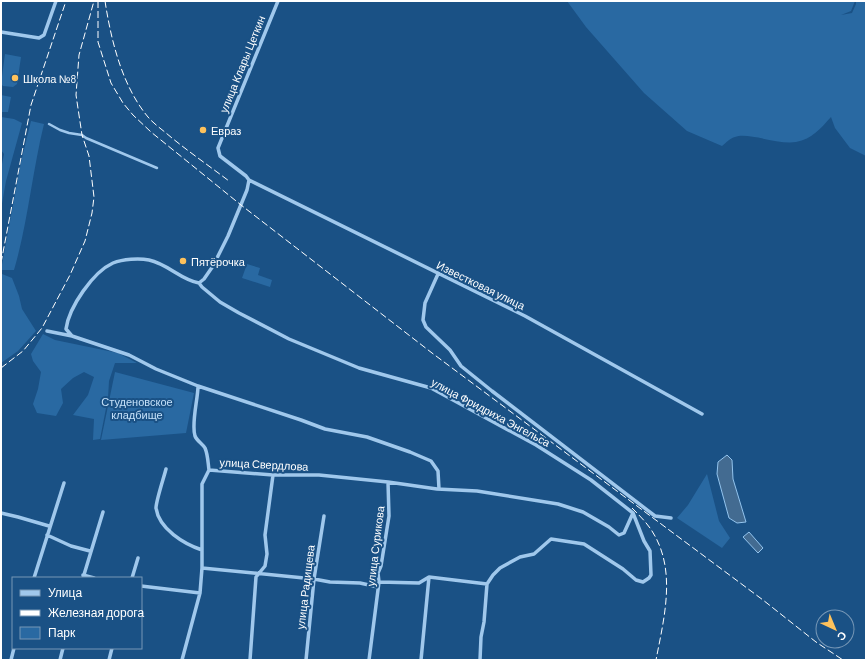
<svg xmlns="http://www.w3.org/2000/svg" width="867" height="661" font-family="Barlow,sans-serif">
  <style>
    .green { fill: #2969a2 }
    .water { fill: #436b91; stroke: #93c4ee }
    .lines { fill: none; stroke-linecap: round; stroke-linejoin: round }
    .pedestrian { stroke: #a0c8ec; stroke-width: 2.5 }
    .minor { stroke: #a0c8ec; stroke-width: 3.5 }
    .rail { stroke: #fff; stroke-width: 1; stroke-dasharray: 7 3; stroke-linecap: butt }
    .poi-dot { fill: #fec25c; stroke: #1a5185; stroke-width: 1.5 }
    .labels { text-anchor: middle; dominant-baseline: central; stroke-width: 4; stroke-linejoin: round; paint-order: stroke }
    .street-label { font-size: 11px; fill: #fff; stroke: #1a5185 }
    .poi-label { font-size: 11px; fill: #fff; stroke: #1a5185; text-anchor: start }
    .park-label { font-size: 11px; fill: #c5e1f9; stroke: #1a5185 }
  </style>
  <rect width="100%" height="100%" fill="#1a5185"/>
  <path class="green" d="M567 1H855L851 11 841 15 852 13 856 4V1H866V156L850 148 835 128 831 117C821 128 812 139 796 142 778 145 748 132 735 137 730 138 726 143 722 146L687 131 644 93 586 27Z
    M5 54 21 57 17 84 13 87 3 86 1 84Z
    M1 95 11 97 8 112H1Z
    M1 117 14 119 22 123 6 181 1 209V169L4 154 1 150Z
    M31 121 44 124C32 173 28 222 14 270H1L21 162Z
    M247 264 260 268 258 275 272 280 270 287 242 278Z
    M2 274 12 278 19 296 22 309 36 331 18 351 1 363Z
    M43 334 55 340 118 353 137 363H115L109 381 108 398 100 439 93 440 94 419 73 415 88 395 94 377 84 372 73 378 61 389 63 403 56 416 37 413 33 404 38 389 41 372 33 361 31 354Z
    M115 372 194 393 186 433 101 440Z
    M707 474 719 521 730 538 722 548 677 518 688 505Z"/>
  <path class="water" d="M727 455 732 460 733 479 746 522 737 523 729 518 717 474 718 462Z
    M749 532 763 548 758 553 743 537Z"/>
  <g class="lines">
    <path class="pedestrian" d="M49 124 60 130 69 133 82 135 86 138 157 168"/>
    <path class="minor" d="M1 32 39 38 44 35 56 1
      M249 180 525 316 702 414
      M438 274 425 303 423 320 426 327 450 350 461 366 492 391 655 516 671 518
      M199 283 202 287 220 302 239 313 289 339 359 368 431 388 536 445 591 480 633 513 624 533 619 535 609 527 583 512 558 504 477 491 437 489 388 482 319 475H273L209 470
      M47 331 72 336
      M198 386 301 420 325 429 367 437 410 452 431 461 438 471 439 489
      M166 469C164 477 156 501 156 508 159 529 184 544 202 550
      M209 470C208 463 208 455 205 448 203 444 197 441 195 436 191 424 198 399 198 386L156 369 129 355 72 336 66 329C69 307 93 272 113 263 123 259 139 258 149 260 168 264 181 280 199 283L204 279 213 266 228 236 247 190 249 180 246 176 220 156 218 148 278 1
      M1 513 18 517 49 526
      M47 535 71 546 90 551
      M202 568 314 579 330 582 360 583 378 587
      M83 575 94 578
      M34 578 64 483
      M83 578 103 512
      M132 578 138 558
      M379 582 419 583 429 577 487 584
      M141 586 200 593
      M11 660 14 648
      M60 660 63 648
      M109 660 112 648
      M182 660 200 593 202 568V484L209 470
      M250 660 256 577 265 566 267 554 265 535 273 475
      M306 660 314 579 324 516
      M369 660 379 582 378 573 381 566 389 516 388 482
      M421 660 429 577
      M480 660 481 637 484 622 487 584 493 575 500 568 520 557 534 554 551 539 584 544 623 569 636 580 643 582 649 578 651 575 650 551 644 541 633 513"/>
    <path class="rail" d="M98 1V42L111 83 123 103 133 115 151 132 241 205 432 353 763 600 816 642 843 660
      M105 1C111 40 122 86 148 117 153 123 160 128 166 133 186 150 208 165 229 181
      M1 263 31 105 66 1
      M1 368 23 351 42 328 70 275 85 241 92 213 94 197 89 156 82 135 76 95 79 55 94 1
      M632 508C639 515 647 523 652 531 677 570 664 618 656 660"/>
  </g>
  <g class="poi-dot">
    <circle cx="15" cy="78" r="4"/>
    <circle cx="203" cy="130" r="4"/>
    <circle cx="183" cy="261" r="4"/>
  </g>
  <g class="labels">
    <g class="street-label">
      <text transform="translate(242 64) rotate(-68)">улица Клары Цеткин</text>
      <text transform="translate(481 285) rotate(26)">Известковая улица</text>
      <text transform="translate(491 412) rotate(28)">улица Фридриха Энгельса</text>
      <text transform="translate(264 464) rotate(3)">улица Свердлова</text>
      <text transform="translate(375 546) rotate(-83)">улица Сурикова</text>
      <text transform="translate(305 587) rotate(-83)">улица Радищева</text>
    </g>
    <g class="poi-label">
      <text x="23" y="78">Школа №8</text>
      <text x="211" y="130">Евраз</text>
      <text x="191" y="261">Пятёрочка</text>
    </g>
    <g class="park-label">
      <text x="137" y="401">Студеновское<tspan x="137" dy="13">кладбище</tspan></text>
    </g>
  </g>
  <rect width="867" height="661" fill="none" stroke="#ffffff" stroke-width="4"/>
  <rect x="12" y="577" width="130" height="72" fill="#1a5185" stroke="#7697b6"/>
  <rect x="20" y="590" width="20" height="6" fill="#a0c8ec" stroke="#7697b6"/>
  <text x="48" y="597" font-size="12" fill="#ffffff">Улица</text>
  <rect x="20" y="610" width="20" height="6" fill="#ffffff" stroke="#7697b6"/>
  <text x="48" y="617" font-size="12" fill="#ffffff">Железная дорога</text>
  <rect x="20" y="627" width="20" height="12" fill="#2969a2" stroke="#7697b6"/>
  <text x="48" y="637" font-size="12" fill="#ffffff">Парк</text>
  <g transform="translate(835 629) rotate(136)"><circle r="19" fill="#1a5185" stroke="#7697b6"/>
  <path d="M0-3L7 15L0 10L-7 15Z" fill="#fec25c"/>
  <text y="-6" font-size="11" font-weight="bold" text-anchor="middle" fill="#ffffff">С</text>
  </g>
</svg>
